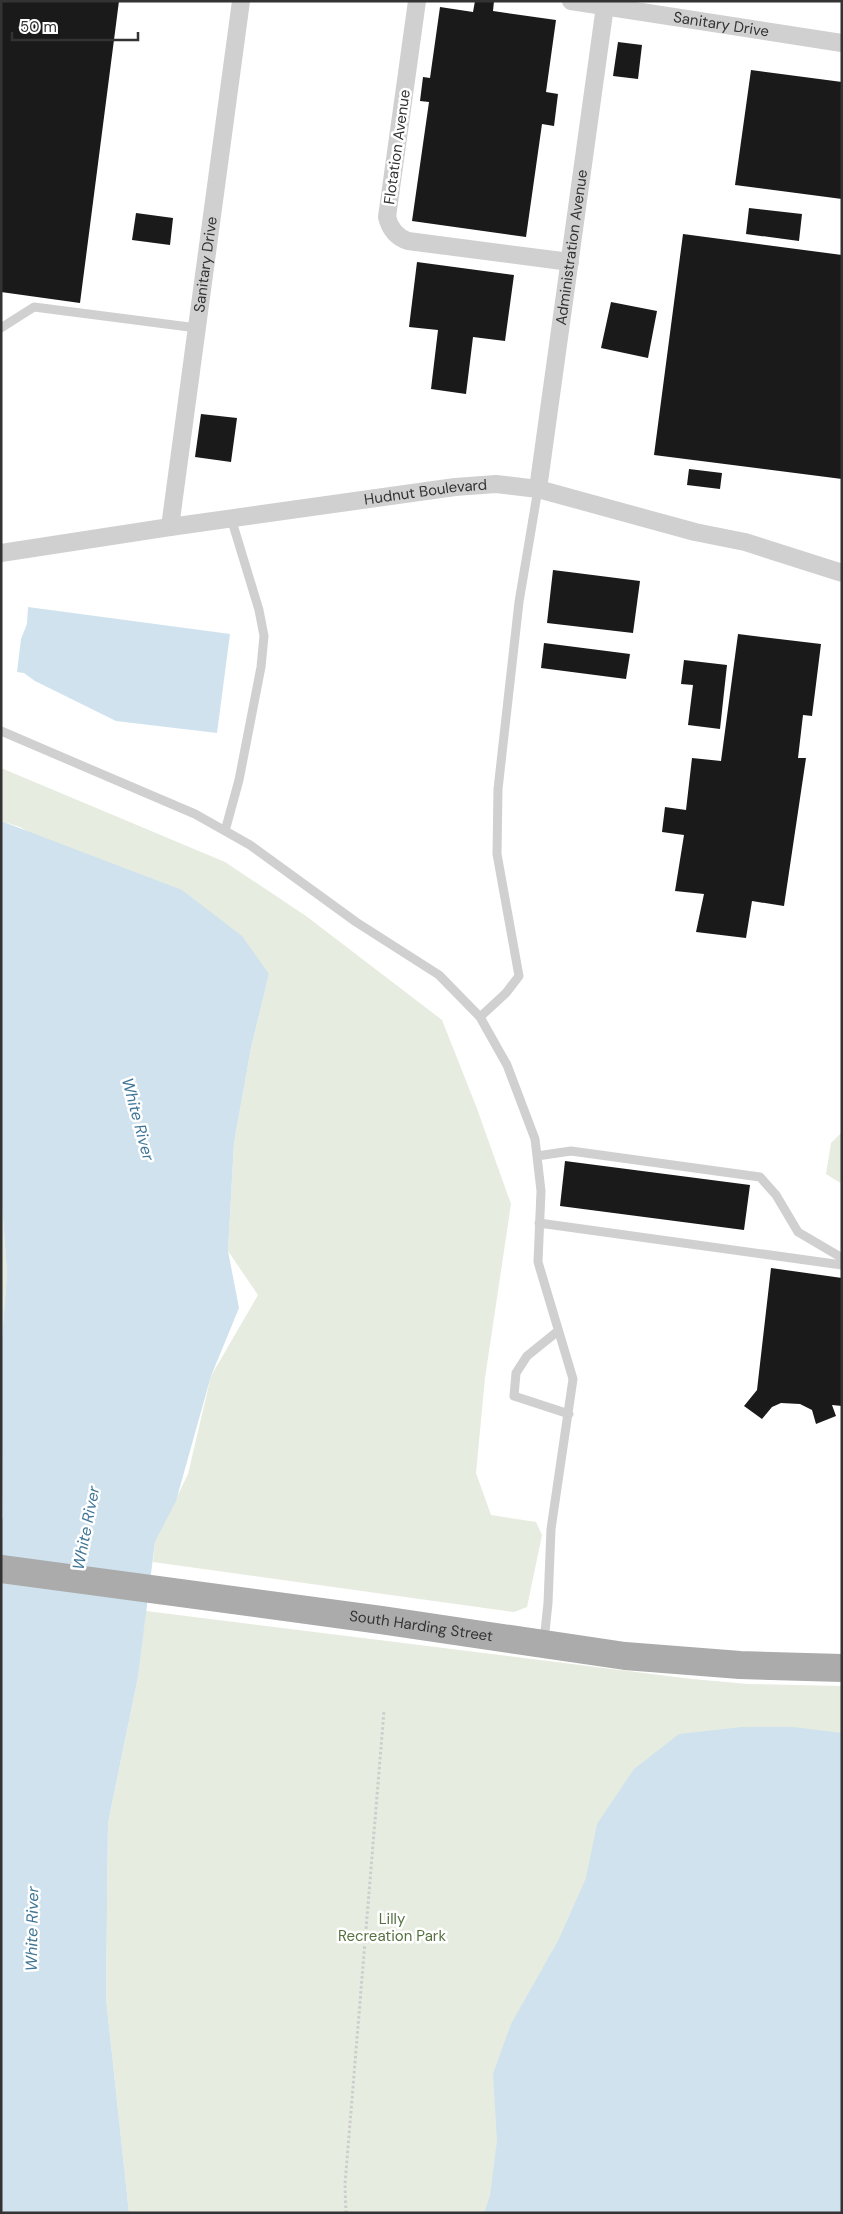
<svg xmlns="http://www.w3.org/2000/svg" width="843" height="2214" font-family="'DM Sans',sans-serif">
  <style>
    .green { fill: #e6ecdf }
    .water { fill: #cfe2ee }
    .building { fill: #1a1a1a }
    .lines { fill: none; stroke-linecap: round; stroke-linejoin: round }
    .path { stroke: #cdcdcd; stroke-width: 3; stroke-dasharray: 2.5 2.5; stroke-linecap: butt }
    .lane { stroke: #d0d0d0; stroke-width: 9 }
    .street { stroke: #d0d0d0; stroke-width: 18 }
    .primary { stroke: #ababab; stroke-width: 28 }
    .labels { text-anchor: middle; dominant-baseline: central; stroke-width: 5; stroke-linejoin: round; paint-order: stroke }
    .street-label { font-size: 15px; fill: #333; stroke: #fff }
    .park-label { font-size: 15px; fill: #56703f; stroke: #fff }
    .water-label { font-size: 16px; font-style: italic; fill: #3f7597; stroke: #fff }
  </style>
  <rect width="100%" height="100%" fill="#fff"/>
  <path class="green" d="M1 768 225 862 306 916 442 1020 476 1106 511 1204 485 1378 476 1473 491 1515 536 1522 542 1535 527 1607 514 1612 153 1562 155 1542 188 1474 211 1376 258 1295 228 1251 234 1143 251 1048 269 974 20 827 1 821Z
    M842 1132V1184L826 1174 831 1143Z
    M1 1191 7 1273 1 1352Z
    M146 1611 692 1679 748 1684 842 1686V2213H129L106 1998 108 1823 138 1677Z"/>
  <path class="water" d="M28 607 230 634 217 733 116 721 35 681 24 673 17 672 21 639 27 624Z
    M1 821 182 890 242 936 269 974 251 1048 234 1143 228 1251 239 1308 211 1376 176 1501 155 1542 138 1677 108 1823 106 1998 129 2213H1V1523L3 1517 1 1352 7 1273 1 1190Z
    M742 1727H793L842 1733V2213H484L490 2196 497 2140 493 2074 511 2024 559 1939 586 1878 597 1824 634 1769 679 1734Z"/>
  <path class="building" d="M1 1H119L80 303 1 292Z
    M475 1H494L493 11 556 20 546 92 558 94 554 126 542 124 526 237 412 221 429 102 420 101 423 77 430 78 440 7 473 12Z
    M618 42 642 45 638 79 613 76Z
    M751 70 842 82V199L735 185Z
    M749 208 802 214 799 241 746 234Z
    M136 213 173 218 170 245 132 240Z
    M683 234 842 255V479L654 455Z
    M417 262 514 275 505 341 473 337 466 394 431 389 438 330 409 327Z
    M611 302 657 311 648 358 601 348Z
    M201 414 237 418 231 462 195 457Z
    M689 469 722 473 720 489 687 485Z
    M553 570 640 581 633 633 547 623Z
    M738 634 821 644 812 716 803 715 798 758H806L784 906 752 901 746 938 696 932 704 894 675 891 684 835 662 832 665 807 686 810 692 758 721 761Z
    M544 643 630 654 626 679 541 668Z
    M684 660 727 665 720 729 688 725 693 685 681 684Z
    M565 1161 750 1185 744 1230 560 1206Z
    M771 1268 842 1278V1406L832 1405 836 1416 816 1424 812 1410 800 1404 781 1403 772 1407 762 1419 744 1406 757 1390Z"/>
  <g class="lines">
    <path class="path" d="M346 2213 345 2184 384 1711"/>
    <path class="lane" d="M1 328 34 307 197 328
      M538 489 519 602 498 789 497 854 519 976 506 993 480 1017 507 1065 535 1139 541 1191 538 1262 573 1379 551 1529 548 1603 544 1641
      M1 731 195 814 250 845 356 922 439 975 480 1017
      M225 831 239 780 261 667 264 636 259 610 231 518
      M537 1156 571 1151 760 1177 776 1195 798 1232 842 1258
      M539 1223 842 1265
      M558 1331 527 1356 516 1373 514 1396 569 1414"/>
    <g class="street">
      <path d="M417 1 387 217C390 229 396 237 408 241L570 262"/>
      <path id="s1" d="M571 1 842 43"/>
      <path id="s2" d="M538 489 605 6"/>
      <path id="s3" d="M170 527 241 1"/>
      <path id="s4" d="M1 553 170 527 455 487 496 484 538 489 695 532 745 542 842 573"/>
    </g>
    <path class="primary" id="s5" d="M1 1569 381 1620 625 1656 740 1665 842 1668"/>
  </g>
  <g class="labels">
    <g class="street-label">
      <text stroke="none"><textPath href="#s1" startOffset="152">Sanitary Drive</textPath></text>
      <text transform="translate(397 147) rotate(-82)">Flotation Avenue</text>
      <text stroke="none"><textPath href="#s2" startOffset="244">Administration Avenue</textPath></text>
      <text stroke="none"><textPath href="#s3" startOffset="265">Sanitary Drive</textPath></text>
      <text stroke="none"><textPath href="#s4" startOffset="429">Hudnut Boulevard</textPath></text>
      <text stroke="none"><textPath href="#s5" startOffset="424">South Harding Street</textPath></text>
    </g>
    <g class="park-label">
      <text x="392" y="1919">Lilly<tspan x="392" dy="17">Recreation Park</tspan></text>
    </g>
    <g class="water-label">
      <text transform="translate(138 1119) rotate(75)">White River</text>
      <text transform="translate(86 1528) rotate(-79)">White River</text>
      <text transform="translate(32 1929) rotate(-89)">White River</text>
    </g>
  </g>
  <rect width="843" height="2214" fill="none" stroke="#333333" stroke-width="5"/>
  <path d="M12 32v8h126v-8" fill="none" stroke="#333333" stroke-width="2.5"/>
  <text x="20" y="32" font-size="15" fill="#333333" stroke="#ffffff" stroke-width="4" paint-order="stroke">50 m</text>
</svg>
